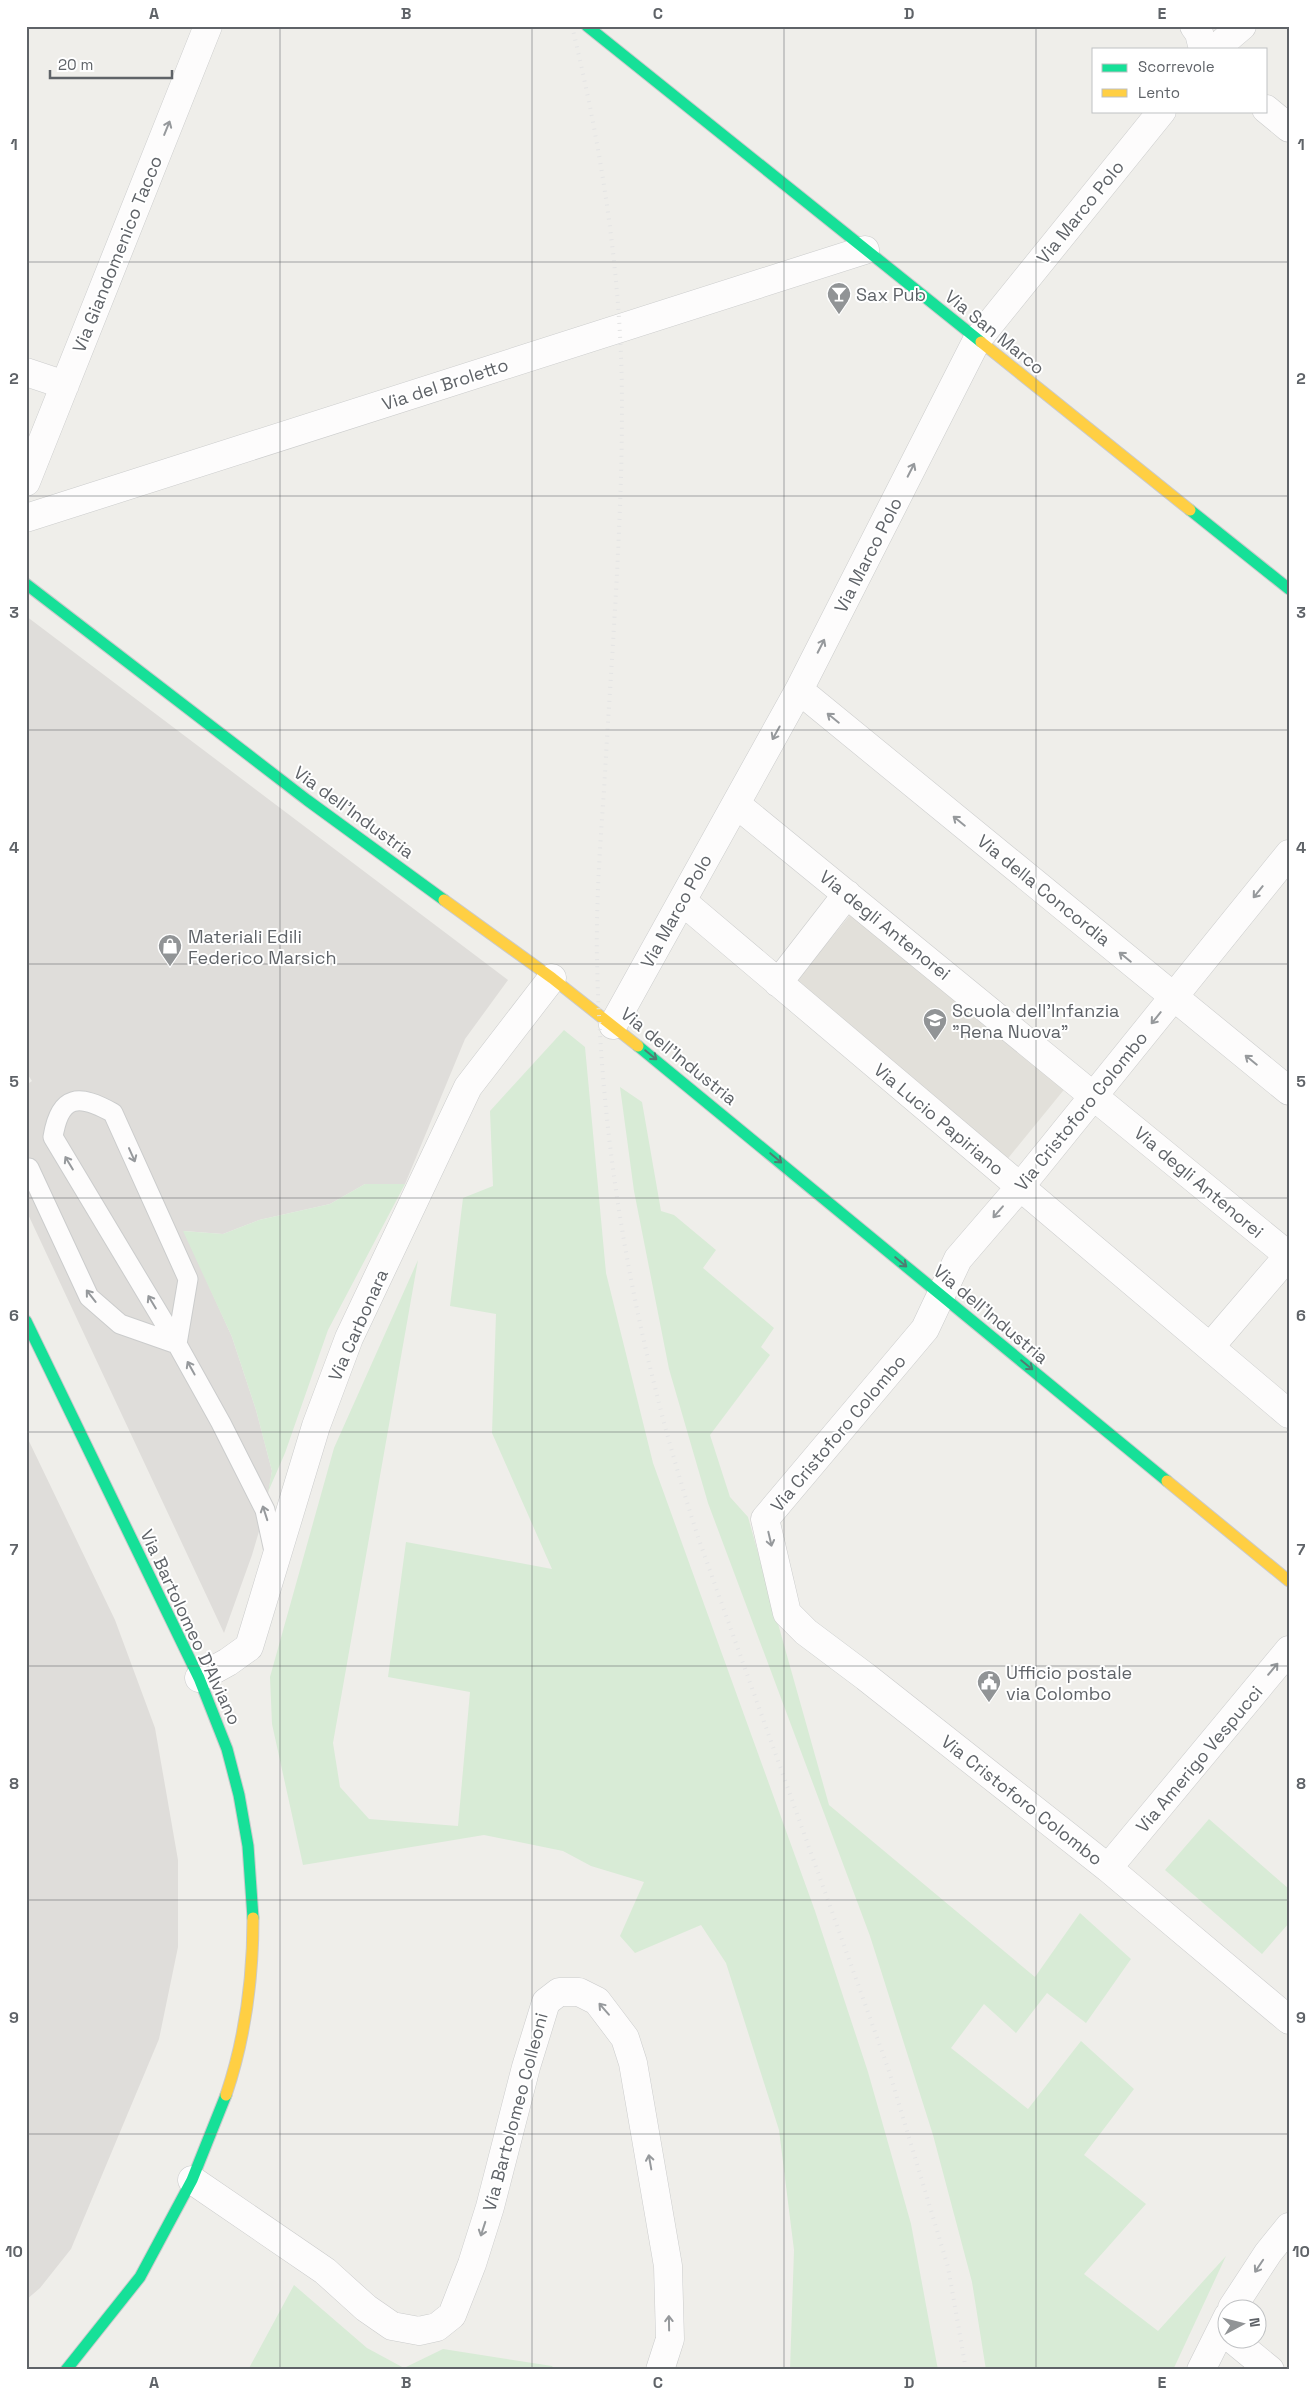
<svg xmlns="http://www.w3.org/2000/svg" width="1315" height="2396" font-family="'Space Grotesk',sans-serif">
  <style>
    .industrial { fill: #dfddda }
    .education { fill: #e2e0da }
    .green { fill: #d8ebd6 }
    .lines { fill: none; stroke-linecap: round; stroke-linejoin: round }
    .lane-casing { stroke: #cbcccc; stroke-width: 21 }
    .street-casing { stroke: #cbcccc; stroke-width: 29 }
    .fast-casing { stroke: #cacacb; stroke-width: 13 }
    .slow-casing { stroke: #cacacb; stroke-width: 13 }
    .lane { stroke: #fdfcfc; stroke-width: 19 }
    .street { stroke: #fdfcfc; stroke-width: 28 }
    .fast { stroke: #16e098; stroke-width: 11 }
    .slow { stroke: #ffcf43; stroke-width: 11 }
    .rail { stroke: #e4e4e4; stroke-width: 4; stroke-dasharray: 1 6; stroke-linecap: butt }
    .oneway { stroke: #96999c }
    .oneway2 { stroke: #507c72 }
    .grid { fill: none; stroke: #5f6368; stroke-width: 1; stroke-opacity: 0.55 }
    .labels { text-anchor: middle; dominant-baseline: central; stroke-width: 4; stroke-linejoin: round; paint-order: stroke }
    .street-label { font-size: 18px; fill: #5f6368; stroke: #fff }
    .poi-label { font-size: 18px; fill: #5f6368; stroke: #fff; text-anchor: start }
    .neatline { fill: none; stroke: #5f6368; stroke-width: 2 }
    .grid-label { font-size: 16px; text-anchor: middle; font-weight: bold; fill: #5f6368 }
  </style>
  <rect width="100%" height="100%" fill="#efeeea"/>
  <path class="industrial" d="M26 616 508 980 465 1039 405 1184H365L330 1204 259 1220 223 1234 184 1231 232 1337 256 1410 272 1471 265 1511 252 1555 224 1633 26 1210V1085L32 1081 26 1072Z
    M26 1435 115 1620 155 1728 178 1860V1947L159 2039 71 2249 40 2288 26 2300Z"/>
  <path class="education" d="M855 909 1067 1086 1005 1162 791 987Z"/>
  <path class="green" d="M564 1030 585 1047 606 1273 653 1463 815 1911 868 2072 911 2224 938 2370H790L794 2250 779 2130 726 1963 701 1925 635 1953 620 1936 644 1882 591 1866 563 1851 484 1835 303 1865 272 1724 270 1677 334 1448 418 1260 333 1743 340 1787 369 1819 458 1826 470 1692 388 1677 406 1542 552 1569 492 1433 496 1314 450 1306 463 1198 493 1186 490 1111Z
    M620 1087 642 1102 661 1211 674 1215 716 1250 703 1268 774 1328 761 1347 770 1355 710 1435 730 1497 748 1517 829 1805 1035 1977 1080 1913 1131 1959 1086 2023 1047 1993 1016 2033 984 2004 951 2048 1028 2109 1081 2041 1134 2089 1084 2155 1146 2204 1084 2274 1158 2331 1226 2256 1173 2370H986L972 2282 933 2135 870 1936 708 1503 669 1369 634 1191Z
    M365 1184H405L328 1330 285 1453 268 1492 272 1471 256 1410 232 1337 183 1231 223 1234 259 1220 330 1204Z
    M1209 1819 1289 1889V1923L1262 1954 1165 1870Z
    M294 2285 367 2348 404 2368 443 2349 552 2366 555 2370H248Z"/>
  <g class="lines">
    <g class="lane-casing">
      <path id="lane" d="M26 1169 29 1168 89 1297 120 1324 177 1344
        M177 1344 188 1279 113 1113C79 1094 60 1094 53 1137L177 1344 221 1423 265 1510 275 1556"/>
    </g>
    <g class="street-casing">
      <path id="street" d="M1194 26 1199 33 1203 49
        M1215 49 1242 26
        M1266 109 1289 128
        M26 372 65 385
        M26 482 208 26
        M26 518 865 250
        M799 690 1289 1091
        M736 804 1289 1256
        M1289 854 1020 1187 958 1259 925 1329 765 1519 787 1613 806 1632 866 1677 1108 1868 1289 2020
        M682 901 1289 1414
        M778 983 847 894
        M613 1025 799 690 977 340 1162 111
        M1210 1347 1288 1256
        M199 1678 228 1662 249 1647 316 1426 349 1338 468 1087 552 978
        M1108 1868 1289 1650
        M192 2180 325 2271 366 2308 392 2326 419 2331 437 2327 452 2315 472 2264 490 2207 526 2067 546 2002 559 1992H579L597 2001 625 2038 633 2063 668 2266 670 2339 660 2370
        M1232 2308 1268 2253 1289 2227
        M1231 2338 1270 2370
        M1201 2370 1228 2316"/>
    </g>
    <g class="fast-casing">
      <path id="fast" d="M587 26 981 342
        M1190 510 1289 589
        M26 584 307 800 444 900
        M638 1046 1167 1481
        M26 1321 199 1678 227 1749 239 1795 248 1846 253 1918
        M66 2370 140 2277 192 2180 226 2095"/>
    </g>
    <g class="slow-casing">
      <path id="slow" d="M981 342 1190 510
        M444 900 552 978 638 1046
        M1167 1481 1289 1581
        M226 2095C245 2039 253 1978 253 1918"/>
    </g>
    <use href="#lane" class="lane"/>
    <use href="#street" class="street"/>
    <use href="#fast" class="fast"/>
    <use href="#slow" class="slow"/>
    <path class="rail" d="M572 26C602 150 622 278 622 406 622 534 611 663 604 790 600 847 596 903 597 959 601 1160 637 1350 699 1540L889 2071 948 2267 966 2370"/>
  </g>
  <defs><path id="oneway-shaft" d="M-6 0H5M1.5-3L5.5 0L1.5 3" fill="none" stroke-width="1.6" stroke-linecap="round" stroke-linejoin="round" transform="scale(1.25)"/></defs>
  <g class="oneway">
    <use href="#oneway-shaft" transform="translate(167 128) rotate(-68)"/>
    <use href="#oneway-shaft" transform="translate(911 470) rotate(-63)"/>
    <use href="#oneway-shaft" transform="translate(821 646) rotate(-63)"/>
    <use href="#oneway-shaft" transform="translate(833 718) rotate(-141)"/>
    <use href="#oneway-shaft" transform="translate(776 733) rotate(119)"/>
    <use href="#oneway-shaft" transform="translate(959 821) rotate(-141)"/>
    <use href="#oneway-shaft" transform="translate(1258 892) rotate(129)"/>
    <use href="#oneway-shaft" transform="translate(1125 957) rotate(-141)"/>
    <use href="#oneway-shaft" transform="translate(1156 1018) rotate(129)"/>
    <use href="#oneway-shaft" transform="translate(1251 1060) rotate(-141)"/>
    <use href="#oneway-shaft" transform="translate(132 1155) rotate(66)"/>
    <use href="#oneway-shaft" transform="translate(69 1163) rotate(-121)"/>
    <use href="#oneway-shaft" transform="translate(998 1212) rotate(131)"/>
    <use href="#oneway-shaft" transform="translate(91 1296) rotate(-128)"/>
    <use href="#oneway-shaft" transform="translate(152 1302) rotate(-121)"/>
    <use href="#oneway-shaft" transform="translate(191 1368) rotate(-119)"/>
    <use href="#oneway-shaft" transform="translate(265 1513) rotate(-108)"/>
    <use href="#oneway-shaft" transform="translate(770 1539) rotate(77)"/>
    <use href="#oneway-shaft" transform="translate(1273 1669) rotate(-50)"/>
    <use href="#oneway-shaft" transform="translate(604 2009) rotate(-131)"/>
    <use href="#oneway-shaft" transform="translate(650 2162) rotate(-100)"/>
    <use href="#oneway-shaft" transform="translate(483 2229) rotate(108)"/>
    <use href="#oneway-shaft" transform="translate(1259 2266) rotate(124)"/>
    <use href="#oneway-shaft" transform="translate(669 2323) rotate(-91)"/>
  </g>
  <g class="oneway2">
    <use href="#oneway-shaft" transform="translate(651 1055) rotate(39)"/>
    <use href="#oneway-shaft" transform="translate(776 1158) rotate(40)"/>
    <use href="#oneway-shaft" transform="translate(901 1262) rotate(40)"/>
    <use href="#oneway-shaft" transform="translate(1027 1365) rotate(39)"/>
  </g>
  <path class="grid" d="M280 26V2370M532 26V2370M784 26V2370M1036 26V2370M26 262H1289M26 496H1289M26 730H1289M26 964H1289M26 1198H1289M26 1432H1289M26 1666H1289M26 1900H1289M26 2134H1289"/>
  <defs>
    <g id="bar-pin" transform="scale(1.25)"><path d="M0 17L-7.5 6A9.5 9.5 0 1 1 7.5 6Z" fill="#919496" stroke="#fff"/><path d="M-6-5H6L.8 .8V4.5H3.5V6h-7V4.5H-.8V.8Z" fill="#fff"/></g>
    <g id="shop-pin" transform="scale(1.25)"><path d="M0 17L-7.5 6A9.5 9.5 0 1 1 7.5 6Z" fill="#919496" stroke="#fff"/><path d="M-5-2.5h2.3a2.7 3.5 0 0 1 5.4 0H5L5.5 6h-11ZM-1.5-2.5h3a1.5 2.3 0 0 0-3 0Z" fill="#fff"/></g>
    <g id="school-pin" transform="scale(1.25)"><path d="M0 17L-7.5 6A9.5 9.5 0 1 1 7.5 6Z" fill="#919496" stroke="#fff"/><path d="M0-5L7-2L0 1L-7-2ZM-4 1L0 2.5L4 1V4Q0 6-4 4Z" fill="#fff"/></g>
    <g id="civic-pin" transform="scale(1.25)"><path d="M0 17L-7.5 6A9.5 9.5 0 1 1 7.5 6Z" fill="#919496" stroke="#fff"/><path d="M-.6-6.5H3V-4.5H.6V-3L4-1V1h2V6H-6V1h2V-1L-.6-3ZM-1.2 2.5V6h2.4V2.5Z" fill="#fff"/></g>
  </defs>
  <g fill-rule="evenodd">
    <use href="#bar-pin" x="839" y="294"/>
    <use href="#shop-pin" x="170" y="946"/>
    <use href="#school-pin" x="935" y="1020"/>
    <use href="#civic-pin" x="989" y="1682"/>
  </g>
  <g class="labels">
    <g class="street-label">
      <text transform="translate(1080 212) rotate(-51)">Via Marco Polo</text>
      <text transform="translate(117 254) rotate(-68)">Via Giandomenico Tacco</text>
      <text transform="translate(995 332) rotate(39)">Via San Marco</text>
      <text transform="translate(445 384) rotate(-18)">Via del Broletto</text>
      <text transform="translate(868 555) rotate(-63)">Via Marco Polo</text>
      <text transform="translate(354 812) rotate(36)">Via dell'Industria</text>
      <text transform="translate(1044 890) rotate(39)">Via della Concordia</text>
      <text transform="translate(676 911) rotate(-61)">Via Marco Polo</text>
      <text transform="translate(885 925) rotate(39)">Via degli Antenorei</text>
      <text transform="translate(679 1056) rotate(39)">Via dell'Industria</text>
      <text transform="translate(1081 1111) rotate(-51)">Via Cristoforo Colombo</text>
      <text transform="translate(939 1119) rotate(40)">Via Lucio Papiriano</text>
      <text transform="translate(1199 1182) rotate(40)">Via degli Antenorei</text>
      <text transform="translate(991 1314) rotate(40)">Via dell'Industria</text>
      <text transform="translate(358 1325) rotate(-66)">Via Carbonara</text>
      <text transform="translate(838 1433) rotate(-50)">Via Cristoforo Colombo</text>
      <text transform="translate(191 1627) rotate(65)">Via Bartolomeo D'Alviano</text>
      <text transform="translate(1199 1759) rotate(-50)">Via Amerigo Vespucci</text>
      <text transform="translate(1022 1800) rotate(38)">Via Cristoforo Colombo</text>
      <text transform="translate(515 2112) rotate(-75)">Via Bartolomeo Colleoni</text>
    </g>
    <g class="poi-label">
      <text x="856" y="294">Sax Pub</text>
      <text x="188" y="936">Materiali Edili<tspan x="188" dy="21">Federico Marsich</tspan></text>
      <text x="952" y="1010">Scuola dell'Infanzia<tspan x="952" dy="21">"Rena Nuova"</tspan></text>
      <text x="1006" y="1672">Ufficio postale<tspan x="1006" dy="21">via Colombo</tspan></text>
    </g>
  </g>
  <rect width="1315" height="2396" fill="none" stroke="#ffffff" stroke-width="55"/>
  <rect x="1092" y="48" width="175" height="65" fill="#ffffff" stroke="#bfc1c3"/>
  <rect x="1102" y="64" width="25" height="8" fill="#16e098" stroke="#bfc1c3"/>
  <text x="1138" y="72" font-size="15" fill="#5f6368">Scorrevole</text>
  <rect x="1102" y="89" width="25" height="8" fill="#ffcf43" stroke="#bfc1c3"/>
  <text x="1138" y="98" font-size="15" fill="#5f6368">Lento</text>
  <g transform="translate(1242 2324) rotate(83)"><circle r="24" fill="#ffffff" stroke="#bfc1c3"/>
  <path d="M0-4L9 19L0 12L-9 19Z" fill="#919496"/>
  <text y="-8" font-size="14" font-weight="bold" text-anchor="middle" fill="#5f6368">N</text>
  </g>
  <path d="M50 70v8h122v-8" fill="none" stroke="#5f6368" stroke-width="2.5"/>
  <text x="58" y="70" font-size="15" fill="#5f6368" stroke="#ffffff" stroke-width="4" paint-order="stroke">20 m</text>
  <rect x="28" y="28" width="1260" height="2340" class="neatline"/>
  <g class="grid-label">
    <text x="154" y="19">A</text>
    <text x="406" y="19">B</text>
    <text x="658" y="19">C</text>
    <text x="909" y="19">D</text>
    <text x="1162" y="19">E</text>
    <text x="14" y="150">1</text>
    <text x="1301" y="150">1</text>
    <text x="14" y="384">2</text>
    <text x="1301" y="384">2</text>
    <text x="14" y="618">3</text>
    <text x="1301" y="618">3</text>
    <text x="14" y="853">4</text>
    <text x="1301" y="853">4</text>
    <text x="14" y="1087">5</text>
    <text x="1301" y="1087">5</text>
    <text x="14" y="1321">6</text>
    <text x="1301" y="1321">6</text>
    <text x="14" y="1555">7</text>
    <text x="1301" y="1555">7</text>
    <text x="14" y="1789">8</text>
    <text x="1301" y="1789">8</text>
    <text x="14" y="2023">9</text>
    <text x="1301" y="2023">9</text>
    <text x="14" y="2257">10</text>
    <text x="1301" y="2257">10</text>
    <text x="154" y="2388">A</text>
    <text x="406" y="2388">B</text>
    <text x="658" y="2388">C</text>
    <text x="909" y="2388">D</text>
    <text x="1162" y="2388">E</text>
  </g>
</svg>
